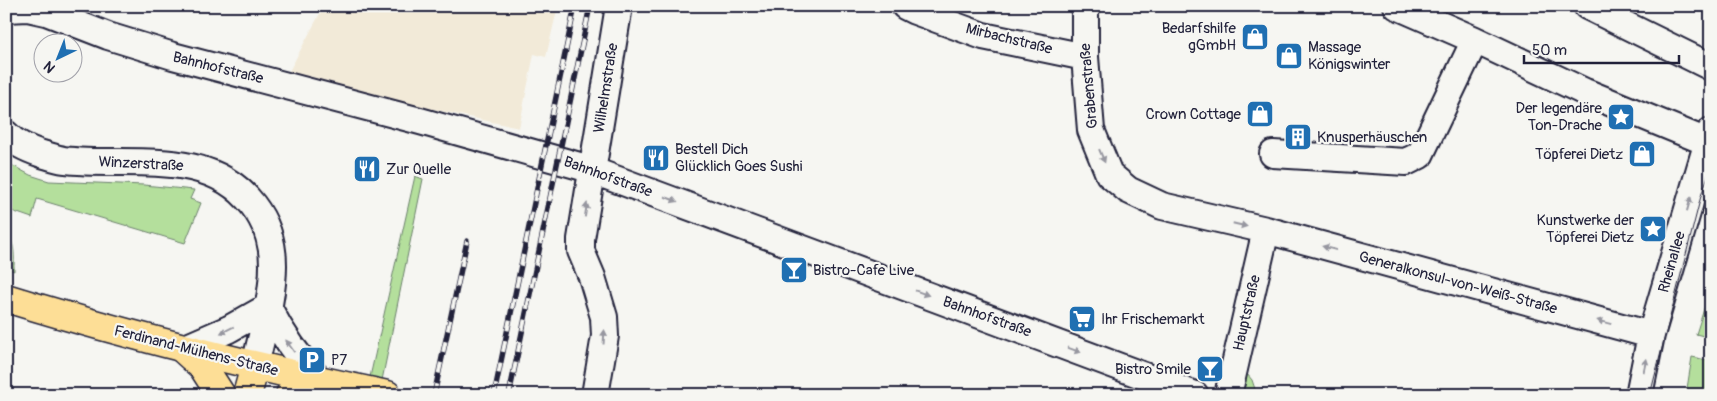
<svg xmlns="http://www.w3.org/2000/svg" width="1717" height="401" font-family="Pangolin,sans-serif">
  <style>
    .built { fill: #f2ead8 }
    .green { fill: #b4df9c; stroke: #6b806c }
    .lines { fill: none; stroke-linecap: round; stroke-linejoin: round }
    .minor-casing { stroke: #22223b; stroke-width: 30 }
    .major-casing { stroke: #22223b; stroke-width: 31 }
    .highway-casing { stroke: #22223b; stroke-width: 31 }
    .minor { stroke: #f6f6f2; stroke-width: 26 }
    .major { stroke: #fdde96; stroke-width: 28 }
    .highway { stroke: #fdde96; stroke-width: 28 }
    .tram { stroke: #22223b; stroke-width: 1 }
    .rail-casing { stroke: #22223b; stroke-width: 5.5 }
    .rail { stroke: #f6f6f2; stroke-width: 4; stroke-dasharray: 11; stroke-linecap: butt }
    .oneway { fill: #9797a0 }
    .labels { text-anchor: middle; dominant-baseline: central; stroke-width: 4.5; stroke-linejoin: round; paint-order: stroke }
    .poi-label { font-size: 15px; fill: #22223b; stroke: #f6f6f2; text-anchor: start }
    .street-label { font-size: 15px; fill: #22223b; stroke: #f6f6f2 }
  </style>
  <rect width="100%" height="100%" fill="#f6f6f2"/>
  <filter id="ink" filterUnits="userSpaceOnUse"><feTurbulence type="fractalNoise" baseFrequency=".02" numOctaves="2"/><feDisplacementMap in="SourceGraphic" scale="10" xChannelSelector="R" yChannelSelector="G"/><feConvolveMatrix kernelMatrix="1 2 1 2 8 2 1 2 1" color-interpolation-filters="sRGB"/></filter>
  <g filter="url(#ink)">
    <path class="built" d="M324 6H558L546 57 534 54 519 128 286 77Z"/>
    <path class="green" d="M6 162 30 175 49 181 144 185 194 190 190 199 201 203 185 243 37 199 32 218 6 209Z
      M415 176 423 179 379 395H366Z
      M6 232C16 244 14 256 14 271L6 268Z
      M1711 287V338L1696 334Z
      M1692 357 1711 361V387L1709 395H1686Z
      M1247 374 1252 380 1257 395H1243Z"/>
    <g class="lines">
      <g class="minor-casing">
        <path id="minor" d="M905 6 915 11 983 36 1085 57
          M1085 6V57L1091 130 1109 174 1128 190 1162 206 1266 230 1651 335
          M1397 6 1475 40 1585 92 1707 142
          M1587 6 1711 67
          M6 9 28 8 46 12 108 36 173 56 420 121 583 167 1195 395
          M6 134C15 144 30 150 42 154 49 156 57 159 64 160 128 168 208 146 253 205 266 222 273 243 273 265 273 299 262 333 255 366
          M1273 154 1406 162 1420 155 1475 40
          M268 307C282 335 298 358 320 381
          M183 349 229 329 268 307
          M595 395 605 336 604 317 592 277 581 251V239L619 6
          M1228 395 1266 230
          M1639 395 1651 335 1711 131"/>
      </g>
      <g class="major-casing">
        <path id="major" d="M6 298C132 337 259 368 387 395"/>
      </g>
      <g class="highway-casing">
        <path id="highway" d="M183 349 203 367 221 395
          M247 395 255 366
          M290 395 320 381"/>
      </g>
      <use href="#minor" class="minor"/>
      <use href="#major" class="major"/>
      <use href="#highway" class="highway"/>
      <path class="tram" d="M1650 395 1701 196 1711 167"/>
      <g class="rail-casing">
        <path id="rail" d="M434 395 467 241
          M494 395 575 6
          M509 395 590 6"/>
      </g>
      <use href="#rail" class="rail"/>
    </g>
    <defs><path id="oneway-solid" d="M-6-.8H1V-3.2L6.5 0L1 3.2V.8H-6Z" transform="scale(1.25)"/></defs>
    <g class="oneway">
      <use href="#oneway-solid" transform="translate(1102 156) rotate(67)"/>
      <use href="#oneway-solid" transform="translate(671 199) rotate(21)"/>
      <use href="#oneway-solid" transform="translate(1689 204) rotate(-74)"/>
      <use href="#oneway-solid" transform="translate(586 210) rotate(-81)"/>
      <use href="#oneway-solid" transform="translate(1240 225) rotate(13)"/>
      <use href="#oneway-solid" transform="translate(1329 248) rotate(-165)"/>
      <use href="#oneway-solid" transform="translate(922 293) rotate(20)"/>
      <use href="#oneway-solid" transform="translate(1604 322) rotate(-165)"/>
      <use href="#oneway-solid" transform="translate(227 330) rotate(154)"/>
      <use href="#oneway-solid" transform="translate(604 337) rotate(-86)"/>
      <use href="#oneway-solid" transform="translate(290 346) rotate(-125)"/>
      <use href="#oneway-solid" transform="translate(1074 350) rotate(20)"/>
      <use href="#oneway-solid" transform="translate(1645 365) rotate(-78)"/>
    </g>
  </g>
  <defs>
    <g id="shop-square" transform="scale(1.4375)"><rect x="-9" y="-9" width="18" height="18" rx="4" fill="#1f6fb2" stroke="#f6f6f2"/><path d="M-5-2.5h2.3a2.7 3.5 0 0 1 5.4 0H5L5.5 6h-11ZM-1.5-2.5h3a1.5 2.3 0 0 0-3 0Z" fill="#fff"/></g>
    <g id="sight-square" transform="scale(1.4375)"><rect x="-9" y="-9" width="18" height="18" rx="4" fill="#1f6fb2" stroke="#f6f6f2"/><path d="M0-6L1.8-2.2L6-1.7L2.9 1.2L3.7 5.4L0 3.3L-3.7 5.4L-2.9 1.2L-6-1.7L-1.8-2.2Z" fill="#fff"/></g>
    <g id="building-square" transform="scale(1.4375)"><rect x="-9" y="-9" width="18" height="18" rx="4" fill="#1f6fb2" stroke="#f6f6f2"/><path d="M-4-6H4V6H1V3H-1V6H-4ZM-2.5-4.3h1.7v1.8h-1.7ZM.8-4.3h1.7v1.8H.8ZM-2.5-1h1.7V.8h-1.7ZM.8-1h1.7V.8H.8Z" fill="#fff"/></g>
    <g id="restaurant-square" transform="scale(1.4375)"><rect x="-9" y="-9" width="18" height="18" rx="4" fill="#1f6fb2" stroke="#f6f6f2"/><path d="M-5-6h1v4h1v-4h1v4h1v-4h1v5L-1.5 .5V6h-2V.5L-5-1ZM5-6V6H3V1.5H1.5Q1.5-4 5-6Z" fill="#fff"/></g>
    <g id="bar-square" transform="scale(1.4375)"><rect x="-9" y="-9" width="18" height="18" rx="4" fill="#1f6fb2" stroke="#f6f6f2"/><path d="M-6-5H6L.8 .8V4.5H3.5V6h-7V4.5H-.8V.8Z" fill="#fff"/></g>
    <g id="supermarket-square" transform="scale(1.4375)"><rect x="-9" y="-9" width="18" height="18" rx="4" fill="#1f6fb2" stroke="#f6f6f2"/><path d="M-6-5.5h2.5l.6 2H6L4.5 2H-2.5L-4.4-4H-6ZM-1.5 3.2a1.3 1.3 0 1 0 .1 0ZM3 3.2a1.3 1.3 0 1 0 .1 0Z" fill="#fff"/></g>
    <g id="parking-square" transform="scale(1.4375)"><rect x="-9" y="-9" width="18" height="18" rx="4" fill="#1f6fb2" stroke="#f6f6f2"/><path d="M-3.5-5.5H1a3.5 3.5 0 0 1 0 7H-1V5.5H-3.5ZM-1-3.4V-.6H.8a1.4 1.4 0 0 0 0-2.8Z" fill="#fff"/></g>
  </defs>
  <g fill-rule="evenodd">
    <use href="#shop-square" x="1255" y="37"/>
    <use href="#shop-square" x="1289" y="56"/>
    <use href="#shop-square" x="1260" y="114"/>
    <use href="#sight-square" x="1621" y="117"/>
    <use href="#building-square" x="1298" y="137"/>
    <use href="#shop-square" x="1642" y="154"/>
    <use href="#restaurant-square" x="656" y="158"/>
    <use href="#restaurant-square" x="367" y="169"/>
    <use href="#sight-square" x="1653" y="229"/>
    <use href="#bar-square" x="794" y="270"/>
    <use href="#supermarket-square" x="1082" y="319"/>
    <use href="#parking-square" x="312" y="360"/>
    <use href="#bar-square" x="1210" y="369"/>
  </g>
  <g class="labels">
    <g class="poi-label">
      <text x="1236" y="28" text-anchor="end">Bedarfshilfe<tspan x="1236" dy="17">gGmbH</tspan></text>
      <text x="1308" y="47">Massage<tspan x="1308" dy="17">Königswinter</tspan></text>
      <text x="1602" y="108" text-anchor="end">Der legendäre<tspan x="1602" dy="17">Ton-Drache</tspan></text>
      <text x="1241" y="114" text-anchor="end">Crown Cottage</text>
      <text x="1317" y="137">Knusperhäuschen</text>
      <text x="675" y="149">Bestell Dich<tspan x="675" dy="17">Glücklich Goes Sushi</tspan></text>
      <text x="1623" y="154" text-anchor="end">Töpferei Dietz</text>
      <text x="386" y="169">Zur Quelle</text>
      <text x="1634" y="220" text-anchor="end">Kunstwerke der<tspan x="1634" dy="17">Töpferei Dietz</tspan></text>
      <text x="813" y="270">Bistro-Cafe Live</text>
      <text x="1101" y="319">Ihr Frischemarkt</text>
      <text x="331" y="360">P7</text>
      <text x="1191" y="369" text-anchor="end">Bistro Smile</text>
    </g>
    <g class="street-label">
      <text transform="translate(1009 39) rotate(14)">Mirbachstraße</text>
      <text transform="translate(218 68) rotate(14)">Bahnhofstraße</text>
      <text transform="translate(1089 86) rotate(-95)">Grabenstraße</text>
      <text transform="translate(606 88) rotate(-81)">Wilhelmstraße</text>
      <text transform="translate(141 164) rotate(3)">Winzerstraße</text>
      <text transform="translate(608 177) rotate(20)">Bahnhofstraße</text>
      <text transform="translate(1672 262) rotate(-74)">Rheinallee</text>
      <text transform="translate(1458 283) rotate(15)">Generalkonsul-von-Weiß-Straße</text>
      <text transform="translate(1247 313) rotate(-77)">Hauptstraße</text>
      <text transform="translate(987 317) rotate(20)">Bahnhofstraße</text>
      <text transform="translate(196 351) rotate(14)">Ferdinand-Mülhens-Straße</text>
    </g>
  </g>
  <rect width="1717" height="401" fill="none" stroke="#f6f6f2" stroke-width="25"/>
  <rect x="12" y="12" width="1692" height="376" fill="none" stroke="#22223b" stroke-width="2" filter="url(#ink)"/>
  <g transform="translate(58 58) rotate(223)"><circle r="24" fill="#f6f6f2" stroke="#a1a1a9"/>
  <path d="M0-4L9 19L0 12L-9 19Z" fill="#1f6fb2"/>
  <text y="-8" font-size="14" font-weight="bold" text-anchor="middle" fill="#22223b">N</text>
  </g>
  <path d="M1524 55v8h155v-8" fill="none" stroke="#22223b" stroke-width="2.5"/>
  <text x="1532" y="55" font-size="15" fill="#22223b" stroke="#f6f6f2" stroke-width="4" paint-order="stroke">50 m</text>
</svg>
